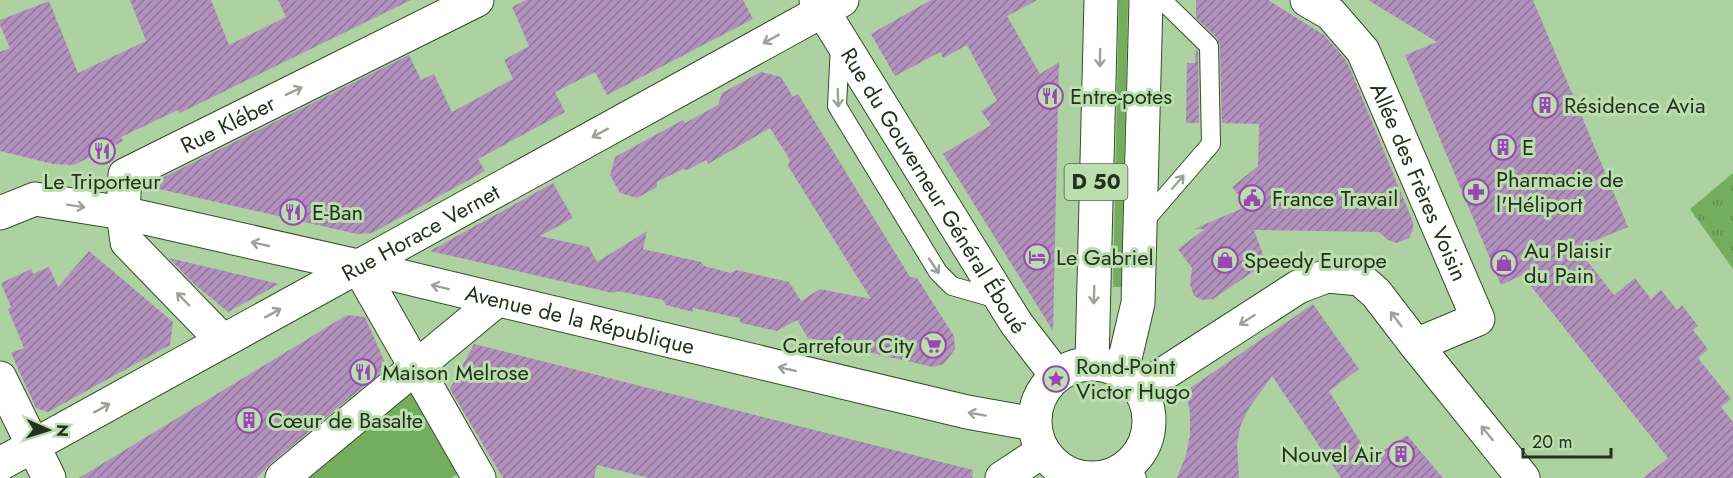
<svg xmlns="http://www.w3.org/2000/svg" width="1733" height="478" font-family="Jost,sans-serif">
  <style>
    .green { fill: #74ad5d }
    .park { fill: url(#park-tufts) }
    .building { fill: url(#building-hatch) }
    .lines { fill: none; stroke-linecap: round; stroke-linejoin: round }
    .lane-casing { stroke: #324f26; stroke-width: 20 }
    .street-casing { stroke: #324f26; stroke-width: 35 }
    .secondary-casing { stroke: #324f26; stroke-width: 35 }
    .primary-casing { stroke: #324f26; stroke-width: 35 }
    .lane { stroke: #fff; stroke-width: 18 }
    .street { stroke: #fff; stroke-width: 33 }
    .secondary { stroke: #fff; stroke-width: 33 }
    .primary { stroke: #fff; stroke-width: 33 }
    .oneway { stroke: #9ca29a }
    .labels { text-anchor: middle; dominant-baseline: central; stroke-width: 6; stroke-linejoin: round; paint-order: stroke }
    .shield { fill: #bbdeaf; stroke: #51654a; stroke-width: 1.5 }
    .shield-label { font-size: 21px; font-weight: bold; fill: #23311e }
    .poi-label { font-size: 22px; fill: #23311e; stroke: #bbdeaf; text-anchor: start }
    .street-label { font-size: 22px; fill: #23311e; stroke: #bbdeaf }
  </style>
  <defs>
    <pattern id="park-tufts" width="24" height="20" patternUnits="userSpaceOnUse" patternTransform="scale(1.5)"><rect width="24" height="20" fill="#74ad5d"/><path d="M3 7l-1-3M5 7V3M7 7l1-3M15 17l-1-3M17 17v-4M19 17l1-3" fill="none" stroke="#5f8d4c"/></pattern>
    <pattern id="building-hatch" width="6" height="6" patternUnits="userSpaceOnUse" patternTransform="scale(1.5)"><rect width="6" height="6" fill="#b291bd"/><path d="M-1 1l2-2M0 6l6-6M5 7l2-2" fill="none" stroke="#907799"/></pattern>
  </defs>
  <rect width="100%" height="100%" fill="#aed1a2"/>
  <path class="green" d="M1119 0H1128L1121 287H1113Z
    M415 368 471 466 451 478H282Z"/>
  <path class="park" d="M1733 173V269L1690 209Z"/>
  <path class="building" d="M130 0H211L229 45 286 17 278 0H411L180 113 178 110 121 137 123 141 74 165 53 164 0 151V52L10 48 0 25V20L49 1 78 73 146 41Z
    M526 0H743L753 19 607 95 595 72 555 92 565 112 478 159 485 171 372 233 357 234 146 186 409 55 421 80 434 74 452 112 513 79 504 60 529 46 512 7Z
    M931 0H1037L1007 16 1040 74 1059 62 1053 331 943 154 991 125 981 111 997 101 967 45 943 58 940 52 895 76 871 34Z
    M1196 0H1268L1324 35 1345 59 1349 66 1413 222V230L1409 238 1397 243 1388 240 1379 232 1254 230 1264 257 1263 265 1213 299 1203 300 1194 296 1190 284 1192 268 1178 249 1205 229H1194L1248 206 1232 187 1258 166 1259 124 1222 123 1220 46 1217 38 1196 18Z
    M1368 0H1533L1628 227 1577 248 1614 295 1635 278 1651 299 1661 290 1677 310 1682 305 1698 326 1693 330 1708 349 1698 358 1731 399 1721 407 1733 422V478H1643L1668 458 1522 275 1501 285 1405 55 1437 42Z
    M1196 49 1198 51 1199 123H1186L1187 63H1195Z
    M761 72 781 77 793 97 798 94 910 277 917 278 954 336 955 349 944 364 933 367 808 338 797 320 777 331 741 323 739 318 693 308V312L666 305 663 300 618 291 613 293 430 251 553 183 573 218 540 236 589 247 597 262 647 231 643 249 701 262 704 266 731 273 736 270 789 282 801 301 820 289 871 299 788 166 790 160 770 128 708 164 706 160 687 170 683 169 657 182V187L637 198 620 193 610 175 615 157 683 120 685 123 718 105 722 93Z
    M89 251 173 322 170 345 48 412 36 408 11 353 24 348 8 309 11 307 1 283 31 269 33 274 49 267 58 287Z
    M169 258 279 284 228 312 192 282Z
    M1313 304 1359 369 1329 391 1371 459 1407 435 1443 478H1341L1272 376 1249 408 1241 424 1237 443 1239 478H1177L1186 455 1190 435V413L1186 391Z
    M347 315 365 317 387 367 270 464 257 478H79Z
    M474 344 973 470 972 478H649L597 465 594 478H503L450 389Z"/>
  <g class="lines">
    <g class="lane-casing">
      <path id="lane" d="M840 45 837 106 938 272 952 286 1001 300
        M1141 225 1211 144 1209 46 1162 0
        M1129 464 1137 478"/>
    </g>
    <g class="street-casing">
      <g id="street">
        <path id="s1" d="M1307 0 1331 14 1363 51 1478 319 1416 345"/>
        <path id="s2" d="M0 213 35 199 123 213 358 266 967 412 1034 424"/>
        <path d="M358 266 479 478"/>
        <path id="s3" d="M223 341 127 242 123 213 125 175 477 0"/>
        <path d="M0 378 49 478"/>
        <path d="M1140 389 1298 287 1327 276 1360 279 1376 293 1416 345 1523 478"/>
        <path id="s4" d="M0 464 842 0"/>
        <path d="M282 478 497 300"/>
        <path d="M1002 478 1043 451"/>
      </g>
    </g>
    <g class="secondary-casing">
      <g id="secondary">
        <path id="s5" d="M816 0 1016 323 1056 375"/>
      </g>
    </g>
    <g class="primary-casing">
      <path id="primary" d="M1092 363 1101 0
        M1035 421a57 57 0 1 1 114 0a57 57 0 1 1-114 0Z
        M1122 371 1138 303 1146 0"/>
    </g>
    <use href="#lane" class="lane"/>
    <use href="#street" class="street"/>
    <use href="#secondary" class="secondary"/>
    <use href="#primary" class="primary"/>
  </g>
  <defs><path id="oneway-shaft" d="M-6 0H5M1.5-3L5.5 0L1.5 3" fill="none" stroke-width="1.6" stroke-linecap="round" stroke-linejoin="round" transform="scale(1.5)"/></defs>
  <g class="oneway">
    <use href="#oneway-shaft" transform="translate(771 39) rotate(151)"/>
    <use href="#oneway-shaft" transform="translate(1100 58) rotate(91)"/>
    <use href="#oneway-shaft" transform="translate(294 91) rotate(-26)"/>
    <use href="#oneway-shaft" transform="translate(838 98) rotate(88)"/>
    <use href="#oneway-shaft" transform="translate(600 133) rotate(151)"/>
    <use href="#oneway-shaft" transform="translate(1178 182) rotate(-49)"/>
    <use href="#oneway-shaft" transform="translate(76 206) rotate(9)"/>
    <use href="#oneway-shaft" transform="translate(260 244) rotate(-167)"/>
    <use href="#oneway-shaft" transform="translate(934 266) rotate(56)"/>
    <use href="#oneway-shaft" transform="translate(440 287) rotate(-166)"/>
    <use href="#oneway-shaft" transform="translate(1094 295) rotate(92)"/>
    <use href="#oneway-shaft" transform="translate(183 299) rotate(-134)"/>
    <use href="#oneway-shaft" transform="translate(273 313) rotate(-29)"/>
    <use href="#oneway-shaft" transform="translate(1396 319) rotate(-127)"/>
    <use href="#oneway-shaft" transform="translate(1247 320) rotate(147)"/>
    <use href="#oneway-shaft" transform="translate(787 369) rotate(-167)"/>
    <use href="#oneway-shaft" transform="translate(102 408) rotate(-29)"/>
    <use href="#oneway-shaft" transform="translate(977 414) rotate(-170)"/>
    <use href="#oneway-shaft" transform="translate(1487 433) rotate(-129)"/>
  </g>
  <defs>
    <g id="restaurant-ring" transform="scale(1.35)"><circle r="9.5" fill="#bbdeaf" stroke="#9b46b5" stroke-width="1.5"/><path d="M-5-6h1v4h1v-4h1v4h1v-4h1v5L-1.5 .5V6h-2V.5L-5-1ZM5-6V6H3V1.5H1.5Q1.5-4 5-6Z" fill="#9b46b5"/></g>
    <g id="building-ring" transform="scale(1.35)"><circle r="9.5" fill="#bbdeaf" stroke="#9b46b5" stroke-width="1.5"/><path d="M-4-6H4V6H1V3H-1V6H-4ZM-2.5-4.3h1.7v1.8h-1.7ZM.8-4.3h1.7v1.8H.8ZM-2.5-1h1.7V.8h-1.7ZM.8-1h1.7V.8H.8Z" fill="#9b46b5"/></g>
    <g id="pharmacy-ring" transform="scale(1.35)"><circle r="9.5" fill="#bbdeaf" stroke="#9b46b5" stroke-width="1.5"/><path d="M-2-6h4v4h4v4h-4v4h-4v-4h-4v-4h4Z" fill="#9b46b5"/></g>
    <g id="civic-ring" transform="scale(1.35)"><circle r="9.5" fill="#bbdeaf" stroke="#9b46b5" stroke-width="1.5"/><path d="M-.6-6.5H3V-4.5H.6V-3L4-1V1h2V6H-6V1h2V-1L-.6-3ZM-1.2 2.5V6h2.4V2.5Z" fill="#9b46b5"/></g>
    <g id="hotel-ring" transform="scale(1.35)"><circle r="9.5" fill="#bbdeaf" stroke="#9b46b5" stroke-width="1.5"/><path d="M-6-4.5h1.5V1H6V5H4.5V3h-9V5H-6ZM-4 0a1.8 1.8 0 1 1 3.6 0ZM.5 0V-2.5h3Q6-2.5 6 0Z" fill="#9b46b5"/></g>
    <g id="shop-ring" transform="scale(1.35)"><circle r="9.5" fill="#bbdeaf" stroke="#9b46b5" stroke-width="1.5"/><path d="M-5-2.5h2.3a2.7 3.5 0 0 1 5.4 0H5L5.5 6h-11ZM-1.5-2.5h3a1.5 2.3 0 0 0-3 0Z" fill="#9b46b5"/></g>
    <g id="supermarket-ring" transform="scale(1.35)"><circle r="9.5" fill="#bbdeaf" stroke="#9b46b5" stroke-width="1.5"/><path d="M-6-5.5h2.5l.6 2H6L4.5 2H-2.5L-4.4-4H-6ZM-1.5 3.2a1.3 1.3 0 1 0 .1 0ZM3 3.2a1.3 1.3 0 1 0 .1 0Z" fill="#9b46b5"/></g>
    <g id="sight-ring" transform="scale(1.35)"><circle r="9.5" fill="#bbdeaf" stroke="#9b46b5" stroke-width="1.5"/><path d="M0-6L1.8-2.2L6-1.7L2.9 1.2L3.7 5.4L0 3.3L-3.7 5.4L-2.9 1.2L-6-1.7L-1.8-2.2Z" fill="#9b46b5"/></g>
  </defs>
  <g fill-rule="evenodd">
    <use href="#restaurant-ring" x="1050" y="96"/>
    <use href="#building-ring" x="1545" y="105"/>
    <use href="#building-ring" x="1503" y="147"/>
    <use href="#restaurant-ring" x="102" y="151"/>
    <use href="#pharmacy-ring" x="1476" y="192"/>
    <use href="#civic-ring" x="1252" y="198"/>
    <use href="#restaurant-ring" x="293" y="212"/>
    <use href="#hotel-ring" x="1037" y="257"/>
    <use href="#shop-ring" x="1225" y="260"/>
    <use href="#shop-ring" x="1504" y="263"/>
    <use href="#supermarket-ring" x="933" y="345"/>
    <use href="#restaurant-ring" x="363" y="372"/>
    <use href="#sight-ring" x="1056" y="379"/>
    <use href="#building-ring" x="249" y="420"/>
    <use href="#building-ring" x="1401" y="454"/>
  </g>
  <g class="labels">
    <rect class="shield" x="1064.5" y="164" width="63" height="36" rx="4.5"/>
    <g class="shield-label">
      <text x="1096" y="182">D 50</text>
    </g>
    <g class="poi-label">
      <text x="1070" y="96">Entre-potes</text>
      <text x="1564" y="105">Résidence Avia</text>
      <text x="1522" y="147">E</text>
      <text x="1496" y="179">Pharmacie de<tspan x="1496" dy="25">l'Héliport</tspan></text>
      <text x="102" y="181" text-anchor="middle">Le Triporteur</text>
      <text x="1272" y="198">France Travail</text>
      <text x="312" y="212">E-Ban</text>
      <text x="1524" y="250">Au Plaisir<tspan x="1524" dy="25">du Pain</tspan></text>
      <text x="1056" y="257">Le Gabriel</text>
      <text x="1244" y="260">Speedy Europe</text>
      <text x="914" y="345" text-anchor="end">Carrefour City</text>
      <text x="1076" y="366">Rond-Point<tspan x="1076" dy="25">Victor Hugo</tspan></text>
      <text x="382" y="372">Maison Melrose</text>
      <text x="268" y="420">Cœur de Basalte</text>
      <text x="1382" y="454" text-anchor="end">Nouvel Air</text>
    </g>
    <g class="street-label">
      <text stroke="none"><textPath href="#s3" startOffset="320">Rue Kléber</textPath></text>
      <text stroke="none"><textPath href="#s1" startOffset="219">Allée des Frères Voisin</textPath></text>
      <text stroke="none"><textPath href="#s5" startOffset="224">Rue du Gouverneur Général Éboué</textPath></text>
      <text stroke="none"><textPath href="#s4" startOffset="480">Rue Horace Vernet</textPath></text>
      <text stroke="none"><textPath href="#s2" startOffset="596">Avenue de la République</textPath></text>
    </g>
  </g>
  <g transform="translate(48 430) rotate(93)" stroke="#bbdeaf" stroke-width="4.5" paint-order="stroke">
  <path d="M0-4.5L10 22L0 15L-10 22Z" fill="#23311e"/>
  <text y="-9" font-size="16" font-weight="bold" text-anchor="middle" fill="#23311e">N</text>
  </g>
  <path d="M1523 448v9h88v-9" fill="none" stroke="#23311e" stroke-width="3"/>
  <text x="1532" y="448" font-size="18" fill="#23311e" stroke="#bbdeaf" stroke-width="4.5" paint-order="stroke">20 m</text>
</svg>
